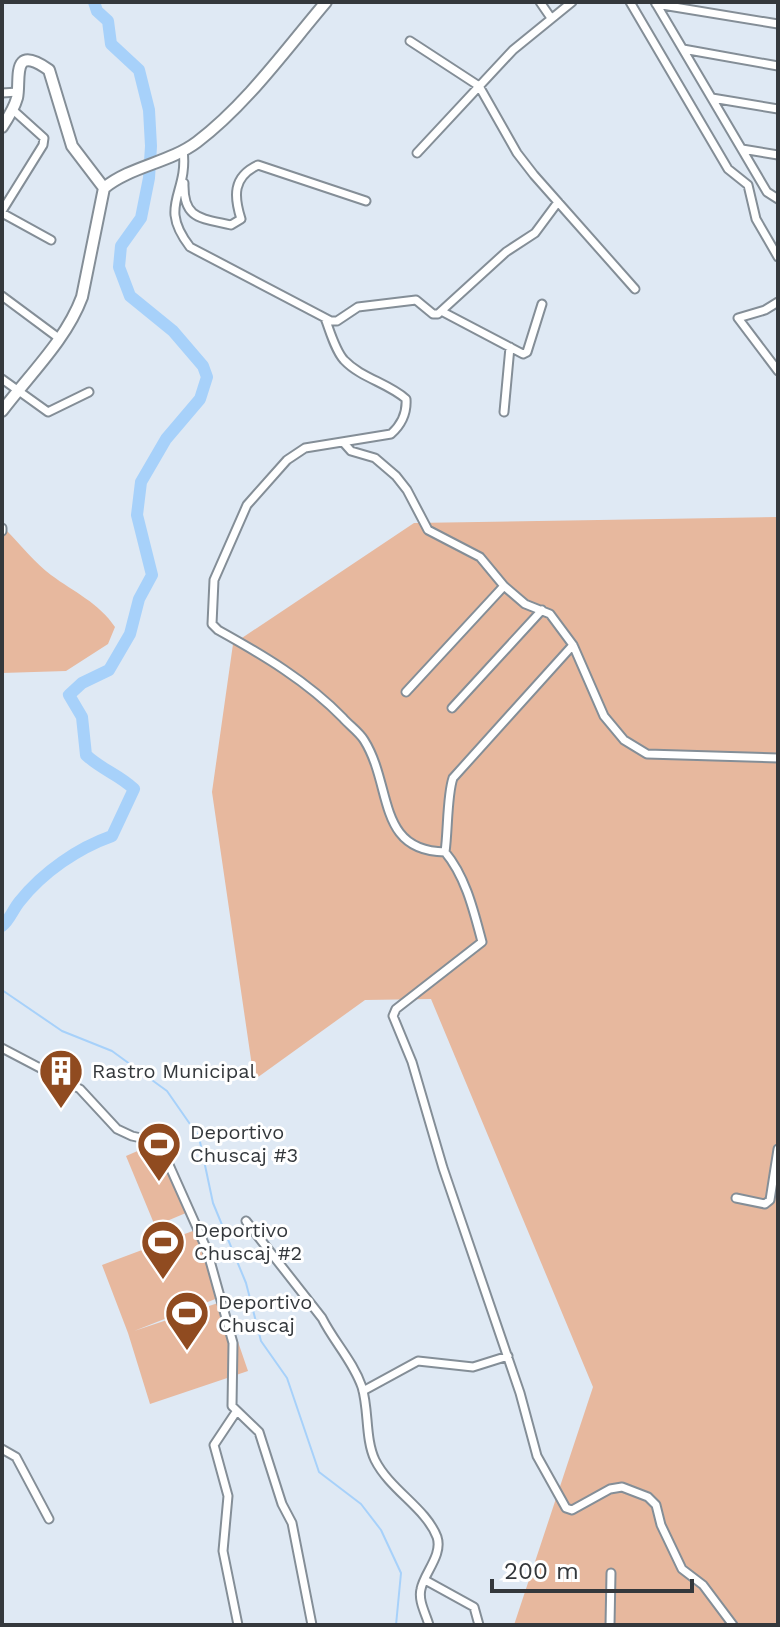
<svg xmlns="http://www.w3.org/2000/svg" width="780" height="1627" font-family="'Work Sans',sans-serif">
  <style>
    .green { fill: #e7b89e }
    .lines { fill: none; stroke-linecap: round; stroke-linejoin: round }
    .stream { stroke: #a7d1fa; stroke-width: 2 }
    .river { stroke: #a7d1fa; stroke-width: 12 }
    .street-casing { stroke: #848e97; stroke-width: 11 }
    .secondary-casing { stroke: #848e97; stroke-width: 14 }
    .street { stroke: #fff; stroke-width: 7 }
    .secondary { stroke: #fff; stroke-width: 10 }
    .labels { text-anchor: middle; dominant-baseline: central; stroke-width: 6; stroke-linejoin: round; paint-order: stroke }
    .poi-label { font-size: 20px; fill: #34383c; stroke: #fff; text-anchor: start }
  </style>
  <rect width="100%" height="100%" fill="#dfe9f4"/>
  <path class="green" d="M778 517V1625H514L593 1387 431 999 365 1000 254 1080 212 792 233 644 414 523Z
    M6 530C21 545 35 563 51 575 74 592 99 603 115 627L108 644 66 671 2 673V534Z
    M163 1140 193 1210 155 1226 126 1156Z
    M198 1229 223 1296 134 1331 224 1301 248 1371 150 1404 128 1333 102 1265Z"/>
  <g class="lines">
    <path class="stream" d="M2 990 62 1031 112 1051 167 1091 199 1137 213 1203 246 1283 261 1341 287 1378 319 1472 361 1504 381 1530 401 1573 396 1625"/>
    <path class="river" d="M2 926C10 920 13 909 20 901 43 872 78 848 112 836L134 789C118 774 102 770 86 755L82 717 69 695 82 683 109 670 130 634 139 599 152 575 137 515 141 482 166 439 200 399 207 377 203 366 173 331 130 296 119 267 121 246 141 218 149 178 151 146 149 110 139 70 111 44 108 21 97 11 94 2"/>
    <g class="street-casing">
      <path id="street" d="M540 2 551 18
        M630 2 728 169 748 185 756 219 778 257
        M655 2 767 192 778 199
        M656 4 778 24
        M410 41 479 86 517 153 534 175 635 289
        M683 49 778 66
        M2 93 18 92
        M712 98 778 109
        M742 149 778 155
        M183 150C189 195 157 204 190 247L331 321H337L358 307 416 300 433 314H438L506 252 535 233 558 202
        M417 153 513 50 572 2
        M184 183C183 219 200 218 231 225L241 219C234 197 232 177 258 165L366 201
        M2 211 43 145 44 138 13 110
        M2 213 51 240
        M2 296 60 339
        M778 302 765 310 738 318 778 371
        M443 312 523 354 527 352 542 304
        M325 318C330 331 335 350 344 360 361 378 388 383 406 399 407 413 401 425 391 434L305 448 287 460 247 505 214 580 212 624 218 630C263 655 307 681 343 718 349 725 359 732 364 740 393 786 376 851 445 852 466 877 474 912 482 942L396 1009 393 1016 412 1062 443 1168 520 1393 537 1456 566 1508 572 1510 610 1489 622 1487 648 1497 656 1505 661 1525 682 1569 703 1585 733 1625
        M2 379 48 412 89 392
        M504 412 510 347
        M343 442 351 451 375 458 396 476 407 490 428 530 480 557 504 586 525 604 550 614 573 645 604 716 624 740 647 754 778 758
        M2 528V531
        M406 692 504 586
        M452 708 542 610
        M445 852C448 832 447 795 453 778L573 645
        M2 1048 80 1089 117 1129 132 1136 154 1141 161 1147 207 1250 233 1343 232 1406 259 1432 282 1504 292 1523 312 1625
        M736 1198 765 1204 770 1200 778 1149
        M246 1221 322 1318C334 1342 353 1361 362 1387 369 1410 365 1439 375 1460 390 1490 426 1508 437 1537 443 1555 424 1573 421 1589 418 1601 426 1614 429 1625
        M363 1391 418 1361 473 1367 508 1356
        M236 1412 214 1445 228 1496 223 1551 238 1625
        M2 1449 16 1457 49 1519
        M425 1580 474 1607 479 1625
        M610 1625 611 1573"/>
    </g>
    <g class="secondary-casing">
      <path id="secondary" d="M2 127C8 118 14 109 17 98 21 81 10 42 49 70L72 146 104 188
        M2 411C30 374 66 340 82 297L104 188C131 166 169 163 197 142 247 104 286 49 326 2"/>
    </g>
    <use href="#street" class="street"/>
    <use href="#secondary" class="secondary"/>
  </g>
  <defs>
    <g id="building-pin" transform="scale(2.3)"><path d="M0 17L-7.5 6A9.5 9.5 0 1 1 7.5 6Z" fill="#904b20" stroke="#fff"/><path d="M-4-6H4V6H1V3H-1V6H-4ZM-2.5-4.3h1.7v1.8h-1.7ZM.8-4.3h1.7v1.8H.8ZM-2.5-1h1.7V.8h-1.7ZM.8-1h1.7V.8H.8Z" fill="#fff"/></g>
    <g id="stadium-pin" transform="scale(2.3)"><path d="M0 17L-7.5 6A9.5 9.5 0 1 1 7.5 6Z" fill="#904b20" stroke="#fff"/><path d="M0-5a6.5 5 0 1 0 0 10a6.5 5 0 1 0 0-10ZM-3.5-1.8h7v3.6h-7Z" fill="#fff"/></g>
  </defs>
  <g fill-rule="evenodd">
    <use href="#building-pin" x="61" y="1071"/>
    <use href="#stadium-pin" x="159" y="1144"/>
    <use href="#stadium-pin" x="163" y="1242"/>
    <use href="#stadium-pin" x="187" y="1313"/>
  </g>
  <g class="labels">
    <g class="poi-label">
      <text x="92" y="1071">Rastro Municipal</text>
      <text x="190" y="1132">Deportivo<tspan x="190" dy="23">Chuscaj #3</tspan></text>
      <text x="194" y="1230">Deportivo<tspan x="194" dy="23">Chuscaj #2</tspan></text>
      <text x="218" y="1302">Deportivo<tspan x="218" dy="23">Chuscaj</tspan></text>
    </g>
  </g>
  <rect width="780" height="1627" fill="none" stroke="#34383c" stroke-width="8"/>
  <path d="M492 1579v12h200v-12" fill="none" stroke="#34383c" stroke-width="4"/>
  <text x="504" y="1579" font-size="24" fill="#34383c" stroke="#ffffff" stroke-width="6" paint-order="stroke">200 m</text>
</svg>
